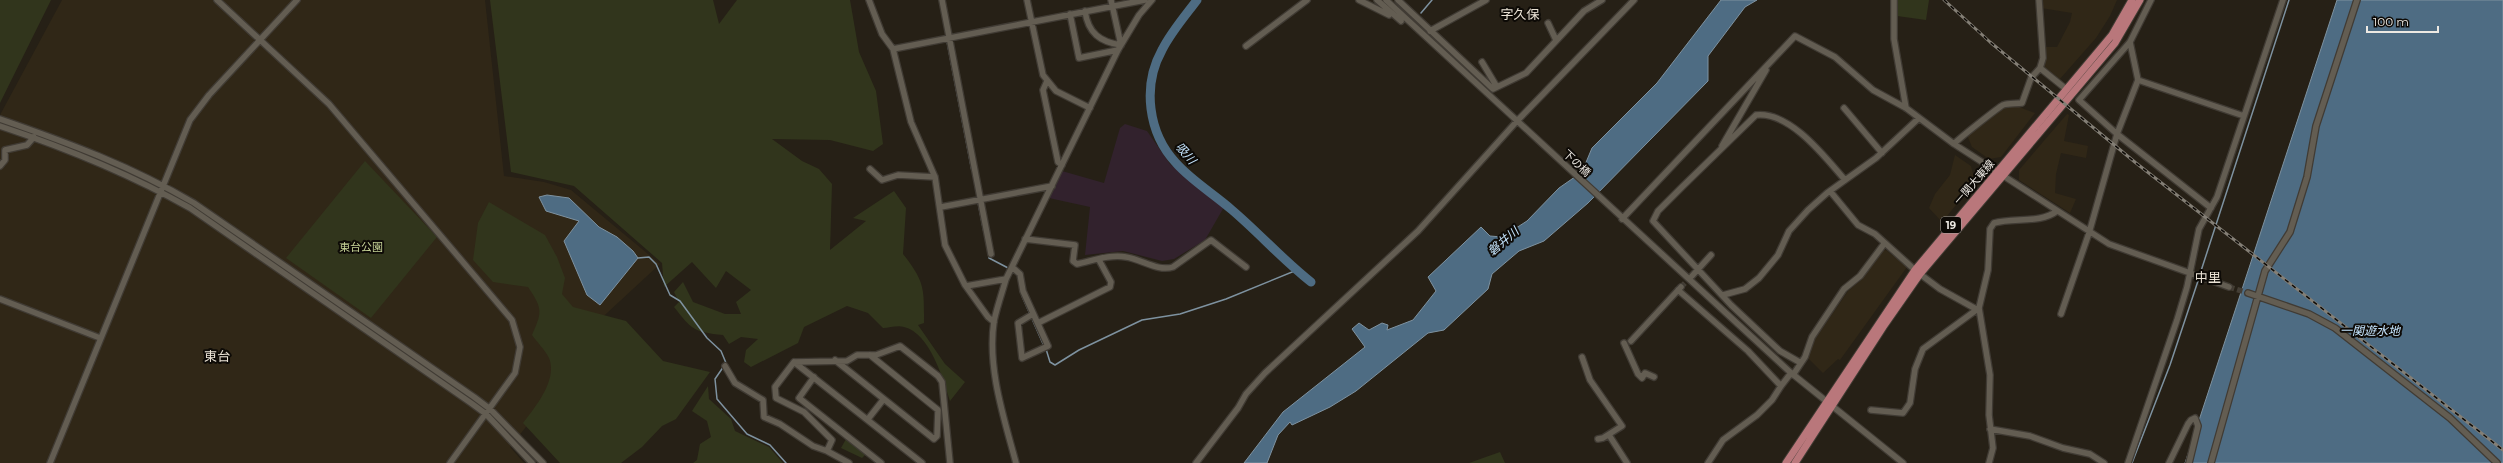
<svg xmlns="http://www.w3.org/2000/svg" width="2503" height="463" font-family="Montserrat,'Noto Sans JP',sans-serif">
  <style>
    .built { fill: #302717 }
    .education { fill: #32222d }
    .green { fill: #31351c }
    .water { fill: #4e6c83; stroke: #7e92a0 }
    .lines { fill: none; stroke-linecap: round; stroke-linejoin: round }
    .stream { stroke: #7e92a0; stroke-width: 1.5 }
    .river { stroke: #4e6c83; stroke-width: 9 }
    .minor-tunnel { stroke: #443e35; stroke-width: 5.5; stroke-dasharray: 5.5 3; stroke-linecap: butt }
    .minor-casing { stroke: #403b34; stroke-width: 8 }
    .major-casing { stroke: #403b34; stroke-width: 9 }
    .minor { stroke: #635d52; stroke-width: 5.5 }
    .major { stroke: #b9777b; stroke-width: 7 }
    .rail-casing { stroke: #837e75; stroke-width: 3 }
    .rail { stroke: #0d0a06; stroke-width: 1.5; stroke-dasharray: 4.5; stroke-linecap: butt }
    .labels { text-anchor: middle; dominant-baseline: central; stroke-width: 4; stroke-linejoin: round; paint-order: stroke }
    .shield { fill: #0d0a06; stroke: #aaa6a1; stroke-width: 1 }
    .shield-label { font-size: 10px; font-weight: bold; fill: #ede9e3 }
    .street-label { font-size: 11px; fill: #ede9e3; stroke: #0d0a06 }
    .park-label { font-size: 11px; fill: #c6d296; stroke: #0d0a06 }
    .water-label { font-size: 12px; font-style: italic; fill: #c5e5fe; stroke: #0d0a06 }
    .quarter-label { font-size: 13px; fill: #eae2d5; stroke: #0d0a06 }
  </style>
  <rect width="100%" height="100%" fill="#262016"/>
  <path class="built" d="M62 0H485L504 176 544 182 571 190 660 264 567 350 545 403 510 447 524 463H0V115Z
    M2040 0H2117L2110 16 2096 38 2059 80 2043 67 2045 47H2057L2070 22 2072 13 2041 8Z
    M2004 107H2019L2035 113 2001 157 1989 159 1972 147 1967 135Z
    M2067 114 2069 115 2064 141 2088 146 2086 158 2061 153 2056 174 2055 193 2076 199 2070 213 2019 180V170Z
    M1955 155 1971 166 1975 182 1942 222 1929 208 1935 194 1950 175Z
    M1886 250 1907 267 1840 360 1838 359 1823 373 1808 358 1815 339 1848 291 1862 279 1883 251Z"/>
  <path class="education" d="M1125 124 1147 131 1170 164 1224 207 1205 240 1174 259 1162 261 1123 251 1085 255 1090 207 1049 198 1062 171 1104 183 1120 128Z"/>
  <path class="green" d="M0 0H51L0 103Z
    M490 0H713L719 24 737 0H850L859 52 876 91 883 144 873 151 830 140 772 139 802 161 819 169 832 184 830 250 866 221 853 218 894 191 906 208 903 254C925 282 924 288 924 323L918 325 945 364 965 382 950 401C943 379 930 333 904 327 898 325 889 328 883 328L868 313 847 306 804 327 798 343 751 367 744 362 746 350 758 339 741 337 729 344 723 335C694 332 692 330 674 307L679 302 674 292 683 282 693 302 725 314H741L736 302 751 290 726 271 716 288 692 262 664 287 662 263 574 186 511 172Z
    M1892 0H1929L1926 20 1890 15Z
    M365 161 437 237 371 318 286 258Z
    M489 202 545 235 557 257 565 278 562 294 573 307 626 321 663 361 710 372 676 419 662 426 642 447 621 463H560L523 423C535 407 558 380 549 358 545 350 537 342 532 335 542 312 543 309 528 287L493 282 473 260 478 223Z
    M708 386 709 399 731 419 735 431 769 447 783 463H693L697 460 700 444 711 437 707 421 692 411Z
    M846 439 866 454 862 458 841 448Z
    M1500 452 1505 463H1469Z"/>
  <path class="water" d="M1721 0H1757L1745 7 1708 56V81L1588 203 1544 241 1519 251 1492 274 1488 289 1444 330 1428 333 1356 391 1330 407 1292 425 1290 422 1278 435 1267 463H1244L1283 412 1365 347 1352 329 1359 323 1369 330 1382 323 1388 325 1387 330 1413 320 1436 291 1428 277 1481 227 1490 236 1502 237 1527 221 1559 188 1582 172 1592 148 1657 83Z
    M2337 0H2503V463H2185Z
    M547 195 569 198 599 227 617 237 633 251 638 258 600 305 587 295 564 241 579 221 546 211 539 197Z"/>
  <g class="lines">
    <path class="stream" d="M1421 13 1432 0
      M947 41 972 171
      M978 202 984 232
      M989 255V258L1010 269
      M638 258 649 257 656 264 670 295 680 301 707 338 721 351 726 363 715 379 717 399 747 434 770 445 786 463
      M2200 274 2289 0
      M1022 296 1044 346
      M1046 349 1050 362 1055 365 1079 350 1142 320 1180 314 1226 299 1297 270
      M2132 463 2170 365 2199 278"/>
    <path class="river" d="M1197 0C1185 16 1171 32 1162 50 1142 86 1148 133 1176 163 1192 181 1214 194 1232 210 1259 233 1283 260 1311 282"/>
    <path class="minor-tunnel" d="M1681 287 1692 276
      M2229 287 2248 293"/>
    <g class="minor-casing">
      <path id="minor" d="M217 0 329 104 512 320 520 347 515 373 450 463
        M869 0 882 34 893 49 911 122 935 177 945 245 965 285 988 317 994 322
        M942 0 991 254
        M1027 0 1043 75 1056 91 1090 108
        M1111 0 1121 45
        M1359 0 1389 15
        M1377 0 1401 21
        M1386 0 1790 372 1903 463
        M1398 0 1493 89 1526 73 1584 11 1602 0
        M1894 0V39L1906 108
        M2151 0 2130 42 2079 100 2117 134 2211 208
        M1085 11C1088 33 1100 42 1121 45
        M1070 14 1079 58 1118 50
        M1548 23 1556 40
        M1430 31 1486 0
        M1246 46 1307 0
        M893 49 1145 0
        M1482 62 1497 87
        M2040 68 2066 89
        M2138 80 2244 116
        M1047 81 1043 90 1058 162 1062 165
        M1844 108 1882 153
        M0 119C69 143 131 166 194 203L474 397 490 409 543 463
        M0 126C66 148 130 174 190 208L471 403 486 414 532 463
        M1954 144C1958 139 1999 107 2003 105 2009 103 2016 104 2022 103L2031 78 2040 68 2043 58 2039 0
        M1722 146 1766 70
        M0 166 5 160V150L27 145 34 137
        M870 169 882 180 898 175 935 177
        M1830 191 1858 225 1875 234 1915 270
        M941 207 1052 186
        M1622 219 1795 36 1835 57 1873 90 1906 108 1954 144 2109 244 2229 287
        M1025 239 1075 245 1073 261 1077 264C1092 261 1110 254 1126 257 1141 259 1158 272 1173 267L1211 240 1246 267
        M1012 267 1020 274 1023 291 1048 346 1022 358 1018 323 1033 314
        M1920 274 1940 289 1976 309
        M1692 276 1711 255
        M966 286 1006 279
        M1678 290 1748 351 1781 386 1772 400 1757 415 1723 440 1708 463
        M2248 293 2309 314 2335 328 2450 418 2497 463
        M1723 295 1745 289 1759 278 1778 255 1789 231 1808 210 1827 193 1876 158 1919 118
        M0 299 100 338
        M2061 314 2089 233 2117 134 2138 80 2130 42
        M1038 323 1110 287 1111 282 1099 260
        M1631 341 1681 287
        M1624 343 1638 374 1642 378 1645 373 1654 377
        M1582 357 1590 380 1622 426 1603 438 1598 439
        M835 360 934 439 937 436 938 410 870 355
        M794 362 922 463
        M1801 363 1780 351 1731 305 1653 221 1658 211 1682 187 1756 115C1790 111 1825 157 1845 180
        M725 366 735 383 763 400 764 417 780 424 813 446 827 451
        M1793 375 1805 357 1812 337 1844 289 1860 276 1884 244
        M814 377 799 398 881 463
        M1781 386 1791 373
        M1871 410 1903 413 1910 403 1915 369 1923 349 1979 308
        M868 419 883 400
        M1990 429 2030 436 2063 448 2090 454 2104 463
        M1609 435 1627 463
        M50 463 190 120 209 95 297 0
        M849 463 827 451 832 440 804 412 776 398 775 387 794 362 847 361 857 355H876L900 346 938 376 942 382 950 463
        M1016 463C1004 418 987 368 994 321 997 307 1002 293 1006 279L1118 50 1139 15 1152 0
        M1196 463 1238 408 1246 394 1265 373 1418 231 1517 121 1634 0
        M1989 463 1993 448 1989 415 1990 375 1979 308 1988 270 1990 229 1994 223C2014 217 2040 224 2057 211
        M2128 463 2177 320 2187 287 2199 229 2217 197 2283 0
        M2169 463 2188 424 2191 420 2195 418 2198 426 2189 463
        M2211 463 2265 271 2290 232 2307 177 2316 126 2357 0"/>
    </g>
    <g class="major-casing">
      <path id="major" d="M1786 463 1915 270 2112 35 2132 0
        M1795 463 1883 327 1920 274 2115 43 2140 0"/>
    </g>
    <use href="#minor" class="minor"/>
    <use href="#major" class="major"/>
    <g class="rail-casing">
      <path id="rail" d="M1944 0 1990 42 2136 163 2503 450"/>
    </g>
    <use href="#rail" class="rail"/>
  </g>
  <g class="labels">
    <rect class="shield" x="1941" y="217" width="20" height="16" rx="3"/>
    <g class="shield-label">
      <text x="1951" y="225">19</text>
    </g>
    <g class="street-label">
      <text transform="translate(1577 163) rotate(43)">下の橋</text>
      <text transform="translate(1974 182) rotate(-49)">一関大東線</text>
    </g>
    <g class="park-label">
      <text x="361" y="247">東台公園</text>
    </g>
    <g class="water-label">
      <text transform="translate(1186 153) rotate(49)">吸川</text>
      <text transform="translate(1503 241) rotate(-41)">磐井川</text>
      <text x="2370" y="330">一関遊水地</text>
    </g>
    <g class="quarter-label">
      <text x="1520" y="14">字久保</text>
      <text x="2208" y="277">中里</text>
      <text x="217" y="356">東台</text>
    </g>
  </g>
  <path d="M2367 26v6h71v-6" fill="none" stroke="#ede9e3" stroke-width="2"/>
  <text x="2373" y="26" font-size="12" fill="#ede9e3" stroke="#0d0a06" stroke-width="3" paint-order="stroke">100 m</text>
</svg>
